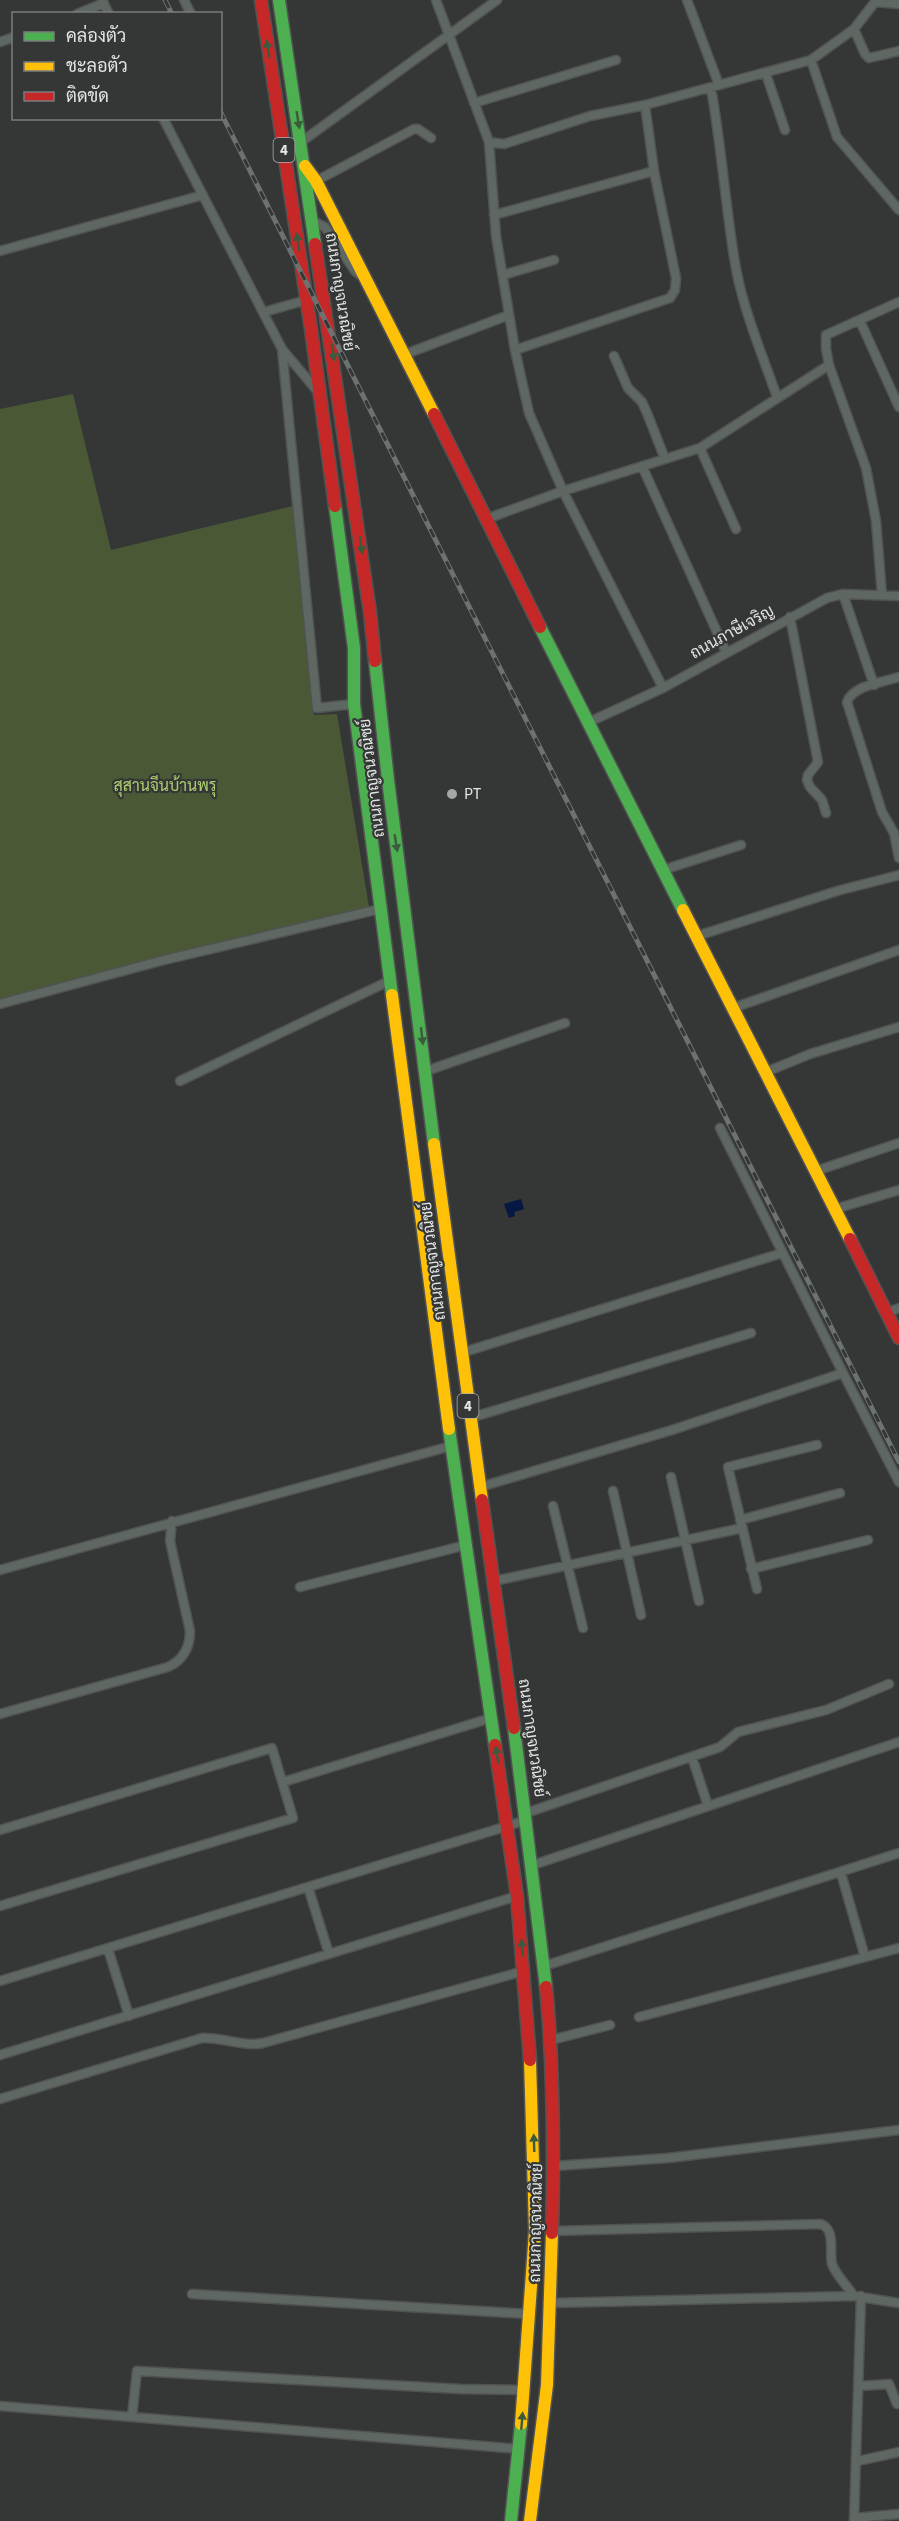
<svg xmlns="http://www.w3.org/2000/svg" width="899" height="2521" font-family="'Source Sans 3',Sarabun,sans-serif">
  <style>
    .green { fill: #4b5835 }
    .water { fill: #051743 }
    .lines { fill: none; stroke-linecap: round; stroke-linejoin: round }
    .street-casing { stroke: #515252; stroke-width: 11 }
    .fast-casing { stroke: #515252; stroke-width: 15 }
    .slow-casing { stroke: #515252; stroke-width: 15 }
    .jam-casing { stroke: #515252; stroke-width: 15 }
    .street { stroke: #5f6762; stroke-width: 8 }
    .fast { stroke: #4caf50; stroke-width: 12 }
    .slow { stroke: #ffc107; stroke-width: 12 }
    .jam { stroke: #c62828; stroke-width: 12 }
    .rail-casing { stroke: #6c726f; stroke-width: 5 }
    .rail { stroke: #343736; stroke-width: 3; stroke-dasharray: 9; stroke-linecap: butt }
    .oneway { fill: #3b5b3e }
    .poi-dot { fill: #a6a8a8; stroke: #343736; stroke-width: 2 }
    .labels { text-anchor: middle; dominant-baseline: central; stroke-width: 4.5; stroke-linejoin: round; paint-order: stroke }
    .shield { fill: #343736; stroke: #aeb1b0; stroke-width: 1.5 }
    .shield-label { font-size: 15px; font-weight: bold; fill: #e3e5e5 }
    .street-label { font-size: 16px; fill: #e3e5e5; stroke: #343736 }
    .park-label { font-size: 16px; fill: #accd6f; stroke: #343736 }
    .poi-label { font-size: 16px; fill: #e3e5e5; stroke: #343736; text-anchor: start }
  </style>
  <rect width="100%" height="100%" fill="#353636"/>
  <path class="green" d="M73 394 111 550 293 506 314 715 337 714 369 907 165 956 0 1000V409Z"/>
  <path class="water" d="M521 1199 524 1209 514 1212 515 1216 509 1218 504 1204Z"/>
  <g class="lines">
    <g class="street-casing">
      <path id="street" d="M102 0 109 14
        M184 0 191 14
        M436 0 489 142 496 236 515 350 529 413 563 491 663 688
        M687 0 719 85
        M77 14 104 3
        M854 29 865 54 869 58 899 51
        M0 42 14 37
        M811 60 837 137 899 210
        M766 74 785 130
        M711 88C721 144 725 200 734 257 741 305 761 351 777 397
        M474 103 616 60
        M163 118 282 349 317 708 354 704
        M301 142 497 0
        M489 142 504 144 590 116 645 105 811 60 854 29 875 2 899 4
        M316 181 414 129H418L431 138
        M494 215 654 171
        M311 220 325 227 355 271 363 277
        M0 251 203 195
        M503 275 554 260
        M264 312 310 299
        M860 321 899 407
        M282 349 318 392
        M515 350 670 298 675 290 676 278 654 171 645 105
        M403 355 509 315
        M614 356 628 388 642 402 647 413 665 459
        M700 448 736 529
        M642 466 726 652
        M486 519 563 491 700 448 829 365
        M843 594 874 685
        M882 595 876 521 866 468 829 365 826 349V335L899 302
        M790 617 818 762 808 775 807 780 810 787 822 800 826 813
        M899 677C884 682 853 685 847 702L882 812 894 833 899 858
        M587 723 663 688 827 598 843 594 899 596
        M663 870 741 845
        M697 936 837 891 899 875
        M0 1004 164 960 380 909
        M733 1008 899 950
        M426 1071 565 1023
        M766 1072 810 1054 899 1027
        M180 1081 389 981
        M816 1171 899 1143
        M835 1209 899 1190
        M887 1313 899 1308
        M461 1353 782 1253
        M843 1373 899 1482
        M470 1418 751 1333
        M671 1477 699 1601
        M480 1487 672 1430 843 1373 720 1128
        M613 1491 641 1615
        M553 1506 583 1628
        M740 1520 840 1493
        M751 1569 868 1540
        M0 1570 451 1446
        M494 1581 742 1528
        M300 1587 466 1545
        M757 1589 728 1467 817 1445
        M0 1714 168 1667C183 1660 190 1648 190 1631L170 1541 172 1521
        M692 1757 708 1806
        M283 1782 491 1718
        M526 1813 720 1747 738 1732 826 1710 889 1684
        M0 1830 272 1748 293 1818 0 1906
        M533 1865 899 1742
        M841 1873 865 1957
        M308 1887 329 1954
        M108 1949 129 2016
        M544 1966 899 1853
        M0 1981 527 1820
        M639 2017 899 1948
        M551 2040 610 2025
        M0 2055 517 1896
        M0 2099 202 2038C223 2037 242 2047 263 2043L524 1971
        M554 2166 668 2158 899 2130
        M552 2231 821 2224C836 2230 829 2251 832 2264 836 2275 848 2287 854 2296
        M192 2294 529 2314
        M551 2303 854 2296 899 2303
        M859 2386 889 2384 897 2404
        M0 2406 520 2449
        M132 2417 137 2371 460 2389 525 2390
        M858 2461 899 2452
        M854 2518 899 2514
        M854 2521 861 2296"/>
    </g>
    <g class="fast-casing">
      <path id="fast" d="M279 0 315 244
        M335 506 354 648V704L392 995
        M540 627 683 910
        M375 661 388 780 434 1144
        M449 1429 495 1745
        M514 1728 546 1987
        M511 2521 521 2424"/>
    </g>
    <g class="slow-casing">
      <path id="slow" d="M305 166 316 181 434 414
        M683 910 850 1239
        M392 995 449 1429
        M434 1144 482 1500
        M521 2424 535 2231 530 2060
        M530 2521 547 2385 552 2233"/>
    </g>
    <g class="jam-casing">
      <path id="jam" d="M261 0 311 329 335 506
        M315 244 370 612 375 661
        M434 414 540 627
        M850 1239 899 1338
        M482 1500 514 1728
        M495 1745 517 1896 530 2060
        M546 1987C554 2069 554 2151 552 2233"/>
    </g>
    <use href="#street" class="street"/>
    <use href="#fast" class="fast"/>
    <use href="#slow" class="slow"/>
    <use href="#jam" class="jam"/>
    <g class="rail-casing">
      <path id="rail" d="M165 0 172 14
        M220 111 899 1462"/>
    </g>
    <use href="#rail" class="rail"/>
  </g>
  <defs><path id="oneway-solid" d="M-6-.8H1V-3.2L6.5 0L1 3.2V.8H-6Z" transform="scale(1.5)"/></defs>
  <g class="oneway">
    <use href="#oneway-solid" transform="translate(268 49) rotate(-99)"/>
    <use href="#oneway-solid" transform="translate(298 120) rotate(81)"/>
    <use href="#oneway-solid" transform="translate(298 242) rotate(-99)"/>
    <use href="#oneway-solid" transform="translate(333 352) rotate(82)"/>
    <use href="#oneway-solid" transform="translate(361 545) rotate(82)"/>
    <use href="#oneway-solid" transform="translate(396 843) rotate(81)"/>
    <use href="#oneway-solid" transform="translate(422 1036) rotate(83)"/>
    <use href="#oneway-solid" transform="translate(497 1755) rotate(-99)"/>
    <use href="#oneway-solid" transform="translate(522 1948) rotate(-95)"/>
    <use href="#oneway-solid" transform="translate(534 2143) rotate(-92)"/>
    <use href="#oneway-solid" transform="translate(522 2421) rotate(-85)"/>
  </g>
  <circle class="poi-dot" cx="452" cy="794" r="6"/>
  <g class="labels">
    <g class="shield">
      <rect x="273.5" y="138" width="21" height="24" rx="4.5"/>
      <rect x="457.5" y="1394" width="21" height="24" rx="4.5"/>
    </g>
    <g class="shield-label">
      <text x="284" y="150">4</text>
      <text x="468" y="1406">4</text>
    </g>
    <g class="street-label">
      <text transform="translate(340 292) rotate(81)">ถนนกาญจนวณิชย์</text>
      <text transform="translate(732 632) rotate(-29)">ถนนภาษีเจริญ</text>
      <text transform="translate(372 778) rotate(-97)">ถนนกาญจนวณิชย์</text>
      <text transform="translate(433 1261) rotate(-97)">ถนนกาญจนวณิชย์</text>
      <text transform="translate(532 1738) rotate(82)">ถนนกาญจนวณิชย์</text>
      <text transform="translate(536 2223) rotate(-89)">ถนนกาญจนวณิชย์</text>
    </g>
    <g class="park-label">
      <text x="165" y="786">สุสานจีนบ้านพรุ</text>
    </g>
    <g class="poi-label">
      <text x="464" y="794">PT</text>
    </g>
  </g>
  <rect x="12" y="12" width="210" height="108" fill="#343736" stroke="#7a7d7c" stroke-width="1.5"/>
  <rect x="24" y="32" width="30" height="9" fill="#4caf50" stroke="#7a7d7c" stroke-width="1.5"/>
  <text x="66" y="42" font-size="18" fill="#e3e5e5">คล่องตัว</text>
  <rect x="24" y="62" width="30" height="9" fill="#ffc107" stroke="#7a7d7c" stroke-width="1.5"/>
  <text x="66" y="72" font-size="18" fill="#e3e5e5">ชะลอตัว</text>
  <rect x="24" y="92" width="30" height="9" fill="#c62828" stroke="#7a7d7c" stroke-width="1.5"/>
  <text x="66" y="102" font-size="18" fill="#e3e5e5">ติดขัด</text>
</svg>
